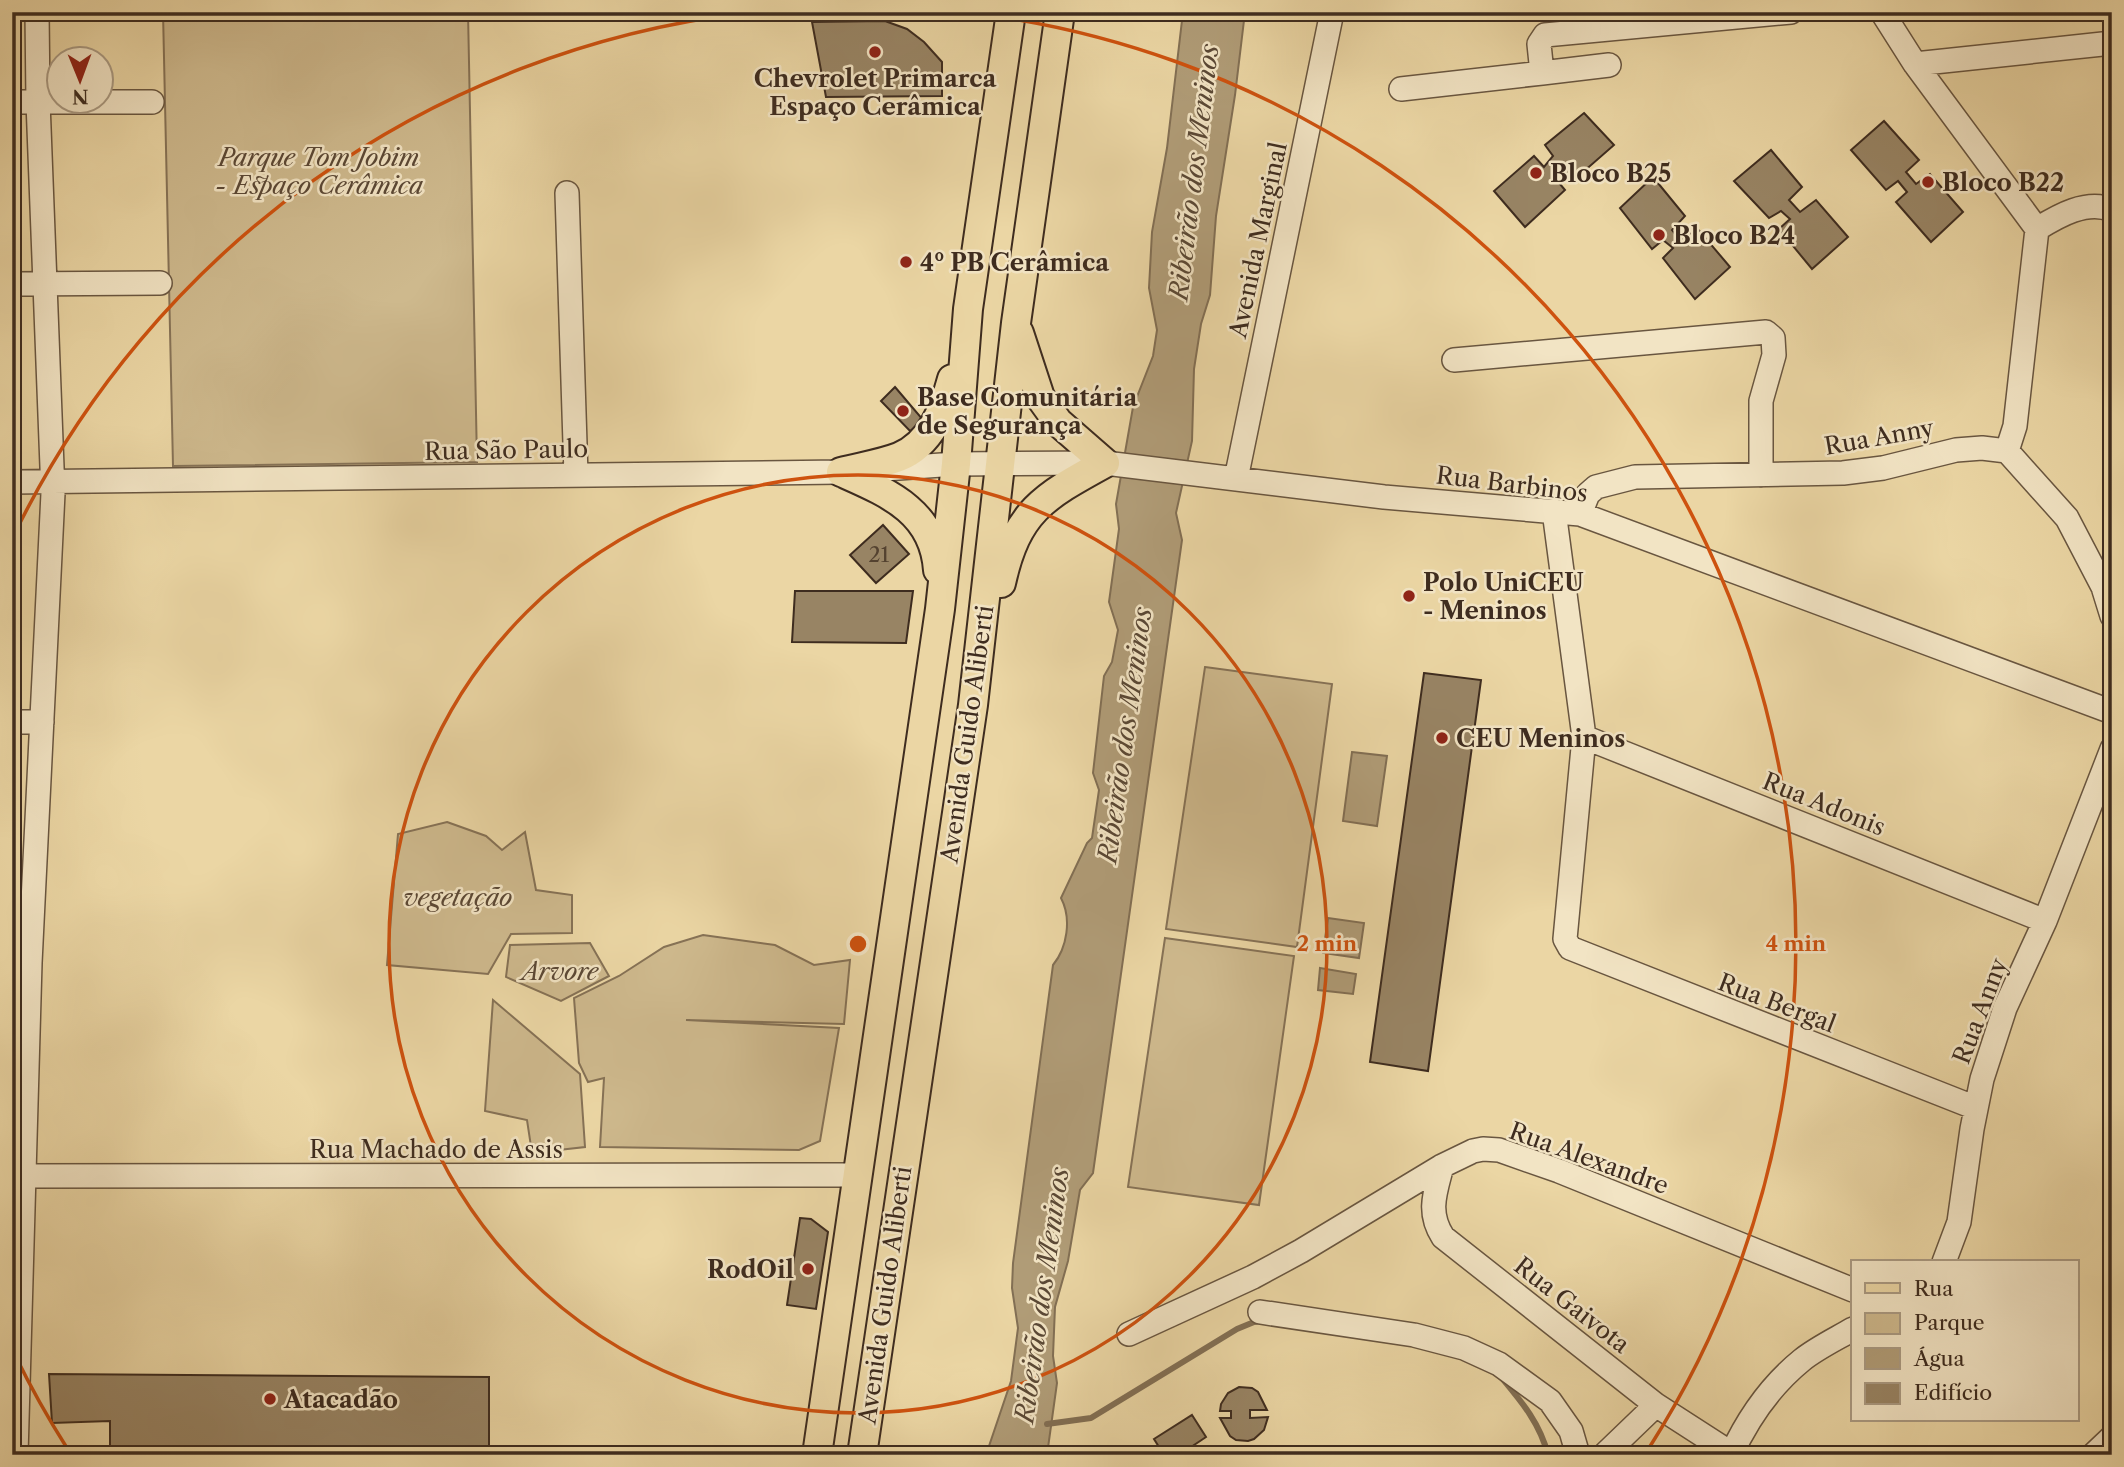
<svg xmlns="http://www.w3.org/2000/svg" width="2124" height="1467" font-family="'Libre Caslon Text',serif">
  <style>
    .green { fill: #ceb98d; stroke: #867256; stroke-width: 2 }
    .water { fill: #b09c77; stroke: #826f54; stroke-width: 2 }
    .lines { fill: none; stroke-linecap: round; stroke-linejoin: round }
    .stream { stroke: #826f54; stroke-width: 6 }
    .building { fill: #988464; stroke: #3e2c1f; stroke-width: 2 }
    .minor-casing { stroke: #695640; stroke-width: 26 }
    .major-casing { stroke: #3e2c1f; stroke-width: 32 }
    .minor { stroke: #f2e4c4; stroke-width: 23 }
    .major { stroke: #ebd6a4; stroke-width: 28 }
    .ring { fill: none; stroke: #ce520f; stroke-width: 3.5 }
    .poi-dot { fill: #8f2418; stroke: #f2e4c4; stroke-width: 2.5 }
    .labels { text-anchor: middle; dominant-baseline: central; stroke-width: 5; stroke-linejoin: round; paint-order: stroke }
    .number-label { font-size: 21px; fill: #544230 }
    .poi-label { font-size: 24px; font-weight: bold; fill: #3e2c1f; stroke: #f2e4c4; text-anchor: start }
    .park-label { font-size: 24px; font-style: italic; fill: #5b4835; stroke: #f2e4c4 }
    .street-label { font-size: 24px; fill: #3e2c1f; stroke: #f2e4c4 }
    .water-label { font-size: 26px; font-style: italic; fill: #5a4835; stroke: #f2e4c4 }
    .centre { fill: #ce520f; stroke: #f2e4c4; stroke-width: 3.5 }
    .ring-label { font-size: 21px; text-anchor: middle; font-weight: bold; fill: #ce520f; stroke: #f2e4c4; stroke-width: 5; stroke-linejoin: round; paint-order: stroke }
  </style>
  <rect width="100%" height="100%" fill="#ebd6a4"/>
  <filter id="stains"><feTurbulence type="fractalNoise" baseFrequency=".00286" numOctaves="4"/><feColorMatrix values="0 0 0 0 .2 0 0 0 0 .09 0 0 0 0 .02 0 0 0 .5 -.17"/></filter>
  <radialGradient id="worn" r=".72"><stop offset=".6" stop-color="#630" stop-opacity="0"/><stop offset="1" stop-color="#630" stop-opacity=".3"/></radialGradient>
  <path class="green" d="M163 12H468L477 462 173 466Z
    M1205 667 1332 684 1297 947 1166 929Z
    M447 822 486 836 502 850 525 832 536 890 572 895V933L511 934 488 974 387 965 398 834Z
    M703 935 775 945 814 965 850 960 844 1024 686 1020 839 1028 820 1141 799 1150 600 1147 604 1078 588 1082 579 1063 574 998 619 976 664 947Z
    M1165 938 1294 956 1259 1205 1128 1187Z
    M590 943 609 976 561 1001 506 977 510 945Z
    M493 1000 580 1074 585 1147 532 1153 527 1120 485 1111Z"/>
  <path class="water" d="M1183 12H1245L1235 95 1216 216 1210 295 1201 324 1194 369 1192 441 1176 513 1182 540 1093 1173 1080 1190 1068 1261 1055 1307 1053 1356 1057 1383 1047 1455H986L1011 1381 1018 1328 1012 1288 1013 1263 1053 965C1067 948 1072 919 1061 898L1087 843 1092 838 1099 790 1093 773 1104 676 1112 662 1118 630 1109 602 1119 529 1116 504 1133 407 1153 356 1157 330 1149 288 1152 232 1167 148Z
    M1352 752 1387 756 1377 826 1343 821Z
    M1328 918 1364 923 1359 958 1323 953Z
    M1320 968 1356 974 1353 994 1318 990Z"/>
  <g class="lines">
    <path class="stream" d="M1501 1377C1521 1401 1540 1423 1548 1455
      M1047 1424 1091 1418 1237 1329 1254 1322 1261 1321"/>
  </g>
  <path class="building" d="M885 21 907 29 924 42 942 62V96L826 97 812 22Z
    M1584 113 1614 145 1574 180 1562 169 1554 177 1565 190 1525 227 1494 191 1534 156 1544 167 1553 156 1545 145Z
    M1884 121 1919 160 1906 172 1916 184 1930 174 1963 212 1931 242 1896 202 1907 192 1898 181 1886 190 1851 150Z
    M1771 150 1802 187 1789 200 1800 212 1816 200 1848 237 1812 269 1779 229 1790 219 1781 211 1769 218 1734 181Z
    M1653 177 1685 216 1672 230 1680 240 1697 228 1730 267 1695 299 1663 258 1673 248 1663 240 1652 249 1620 208Z
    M895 387 924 421 910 431 881 401Z
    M883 525 909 554 876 583 850 555Z
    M795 591H913L906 643 792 642Z
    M1424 673 1481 680 1428 1071 1370 1062Z
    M800 1218 811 1219 828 1232 816 1309 787 1305Z
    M49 1374 489 1377V1455H110V1421L52 1423Z
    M1239 1387 1252 1388 1258 1392 1267 1410H1250V1418L1268 1417 1264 1430 1254 1439 1248 1441 1236 1440 1230 1436 1220 1418H1231V1411H1220L1221 1404 1228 1393Z
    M1192 1415 1206 1437 1179 1455H1164L1154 1439Z"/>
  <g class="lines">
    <g class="minor-casing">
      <path id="minor" d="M1882 12 1915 64 2037 229
        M1915 64 2112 43
        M1542 73 1609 65
        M1401 89 1542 73 1539 44 1545 35 1791 12
        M12 102H152
        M567 193 576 475
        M2037 229C2058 216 2087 199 2112 210
        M12 284 160 283
        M1454 360 1766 332 1773 338 1774 355 1761 401V475
        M2007 451 2015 426 2037 229
        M1236 479 1332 12
        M12 482 841 472 956 464 1105 463 1384 497 1580 514 2112 712
        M1554 511 1584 737 1565 939 1570 948 1976 1108
        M1580 514 1588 494 1596 487 1635 477 1843 473 1883 468 1956 450 1982 448 2007 451 2067 518 2103 587 2112 616
        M12 722H42
        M1584 737 2045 921
        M1442 1166C1435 1193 1427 1212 1443 1237L1656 1405 1732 1454
        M12 1176 859 1175
        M1944 1262 1959 1222 1972 1129 1982 1079 2005 1008 2045 921 2112 749
        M1260 1312 1414 1335 1464 1348 1499 1364 1550 1401 1571 1431 1578 1455
        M1129 1334 1253 1277 1301 1251 1442 1166 1473 1151 1483 1149 1499 1150 1559 1171 1853 1290
        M16 1455 30 963 53 493 38 102 37 12
        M1604 1455 1656 1405
        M1731 1455C1748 1418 1770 1386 1802 1360 1817 1348 1836 1339 1853 1329
        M2093 1455 2112 1437"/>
    </g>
    <g class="major-casing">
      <path id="major" d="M841 472C860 467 881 464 899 457 931 444 944 409 952 379
        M841 472C888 493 934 511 938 570
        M1001 583C1017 511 1043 497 1105 463L1058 422 1040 397 1019 333
        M817 1455 940 609 956 464 968 309 1011 12
        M862 1455 973 705 1016 323 1060 12"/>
    </g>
    <use href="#minor" class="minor"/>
    <use href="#major" class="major"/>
  </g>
  <g class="ring">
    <circle cx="858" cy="944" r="469"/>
    <path d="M67 1448A938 938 0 0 1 15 1355M15 533A938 938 0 0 1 744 13M972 13A938 938 0 0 1 1649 1448"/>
  </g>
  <g class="poi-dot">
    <circle cx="875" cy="52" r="7"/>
    <circle cx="1536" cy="173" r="7"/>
    <circle cx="1928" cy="182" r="7"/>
    <circle cx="1659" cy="235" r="7"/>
    <circle cx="906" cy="262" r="7"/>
    <circle cx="903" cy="411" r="7"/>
    <circle cx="1409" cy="596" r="7"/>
    <circle cx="1442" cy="738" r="7"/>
    <circle cx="808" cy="1269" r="7"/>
    <circle cx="270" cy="1399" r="7"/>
  </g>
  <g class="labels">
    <g class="number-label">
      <text x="879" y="554">21</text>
    </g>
    <g class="poi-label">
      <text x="875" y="78" text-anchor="middle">Chevrolet Primarca<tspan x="875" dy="28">Espaço Cerâmica</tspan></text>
      <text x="1550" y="173">Bloco B25</text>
      <text x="1942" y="182">Bloco B22</text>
      <text x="1673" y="235">Bloco B24</text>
      <text x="920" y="262">4º PB Cerâmica</text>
      <text x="917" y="397">Base Comunitária<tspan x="917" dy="28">de Segurança</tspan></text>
      <text x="1423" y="582">Polo UniCEU<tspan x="1423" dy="28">- Meninos</tspan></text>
      <text x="1456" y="738">CEU Meninos</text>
      <text x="794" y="1269" text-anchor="end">RodOil</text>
      <text x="284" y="1399">Atacadão</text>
    </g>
    <g class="park-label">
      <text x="319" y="157">Parque Tom Jobim<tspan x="319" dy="28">- Espaço Cerâmica</tspan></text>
      <text x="458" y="897">vegetação</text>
      <text x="560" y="971">Arvore</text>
    </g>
    <g class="street-label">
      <text transform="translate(1258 240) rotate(-78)">Avenida Marginal</text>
      <text transform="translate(1879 437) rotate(-10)">Rua Anny</text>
      <text transform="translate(506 450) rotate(-1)">Rua São Paulo</text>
      <text transform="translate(1512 484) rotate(7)">Rua Barbinos</text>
      <text transform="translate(967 734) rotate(-82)">Avenida Guido Aliberti</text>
      <text transform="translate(1824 804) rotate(22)">Rua Adonis</text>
      <text transform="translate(1777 1003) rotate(21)">Rua Bergal</text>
      <text transform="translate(1980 1011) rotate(-69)">Rua Anny</text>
      <text x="436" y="1149">Rua Machado de Assis</text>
      <text transform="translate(1589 1158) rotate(20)">Rua Alexandre</text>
      <text transform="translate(885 1295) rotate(-82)">Avenida Guido Aliberti</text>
      <text transform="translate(1572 1305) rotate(38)">Rua Gaivota</text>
    </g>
    <g class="water-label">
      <text transform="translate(1194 172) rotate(-83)">Ribeirão dos Meninos</text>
      <text transform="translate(1125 735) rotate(-82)">Ribeirão dos Meninos</text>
      <text transform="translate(1042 1295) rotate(-82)">Ribeirão dos Meninos</text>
    </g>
  </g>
  <circle cx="858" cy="944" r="10" class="centre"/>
  <g class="ring-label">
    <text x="1327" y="951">2 min</text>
    <text x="1796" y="951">4 min</text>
  </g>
  <rect width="2124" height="1467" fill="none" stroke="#ebd6a4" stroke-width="42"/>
  <rect x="14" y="14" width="2096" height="1439" fill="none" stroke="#3e2c1f" stroke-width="3.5"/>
  <rect x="21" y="21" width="2082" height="1425" fill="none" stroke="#3e2c1f" stroke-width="2"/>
  <rect x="1851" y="1260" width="228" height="161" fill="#f2e4c4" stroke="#aa9a82" stroke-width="2"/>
  <rect x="1865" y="1283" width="35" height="10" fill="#ebd6a4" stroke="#aa9a82" stroke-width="2"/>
  <text x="1914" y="1296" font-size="21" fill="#3e2c1f">Rua</text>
  <rect x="1865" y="1313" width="35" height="21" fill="#ceb98d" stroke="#aa9a82" stroke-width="2"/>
  <text x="1914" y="1330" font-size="21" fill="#3e2c1f">Parque</text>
  <rect x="1865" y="1348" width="35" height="21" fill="#b09c77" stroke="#aa9a82" stroke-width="2"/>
  <text x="1914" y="1366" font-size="21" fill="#3e2c1f">Água</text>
  <rect x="1865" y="1383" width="35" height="21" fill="#988464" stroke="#aa9a82" stroke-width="2"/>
  <text x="1914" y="1400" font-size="21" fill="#3e2c1f">Edifício</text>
  <g transform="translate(80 80) rotate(179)"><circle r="33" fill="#f2e4c4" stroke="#aa9a82" stroke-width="2"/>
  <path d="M0-5L12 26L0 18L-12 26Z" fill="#8f2418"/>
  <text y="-10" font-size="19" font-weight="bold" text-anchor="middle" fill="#3e2c1f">N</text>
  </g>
  <rect width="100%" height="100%" filter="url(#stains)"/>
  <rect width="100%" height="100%" fill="url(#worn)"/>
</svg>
